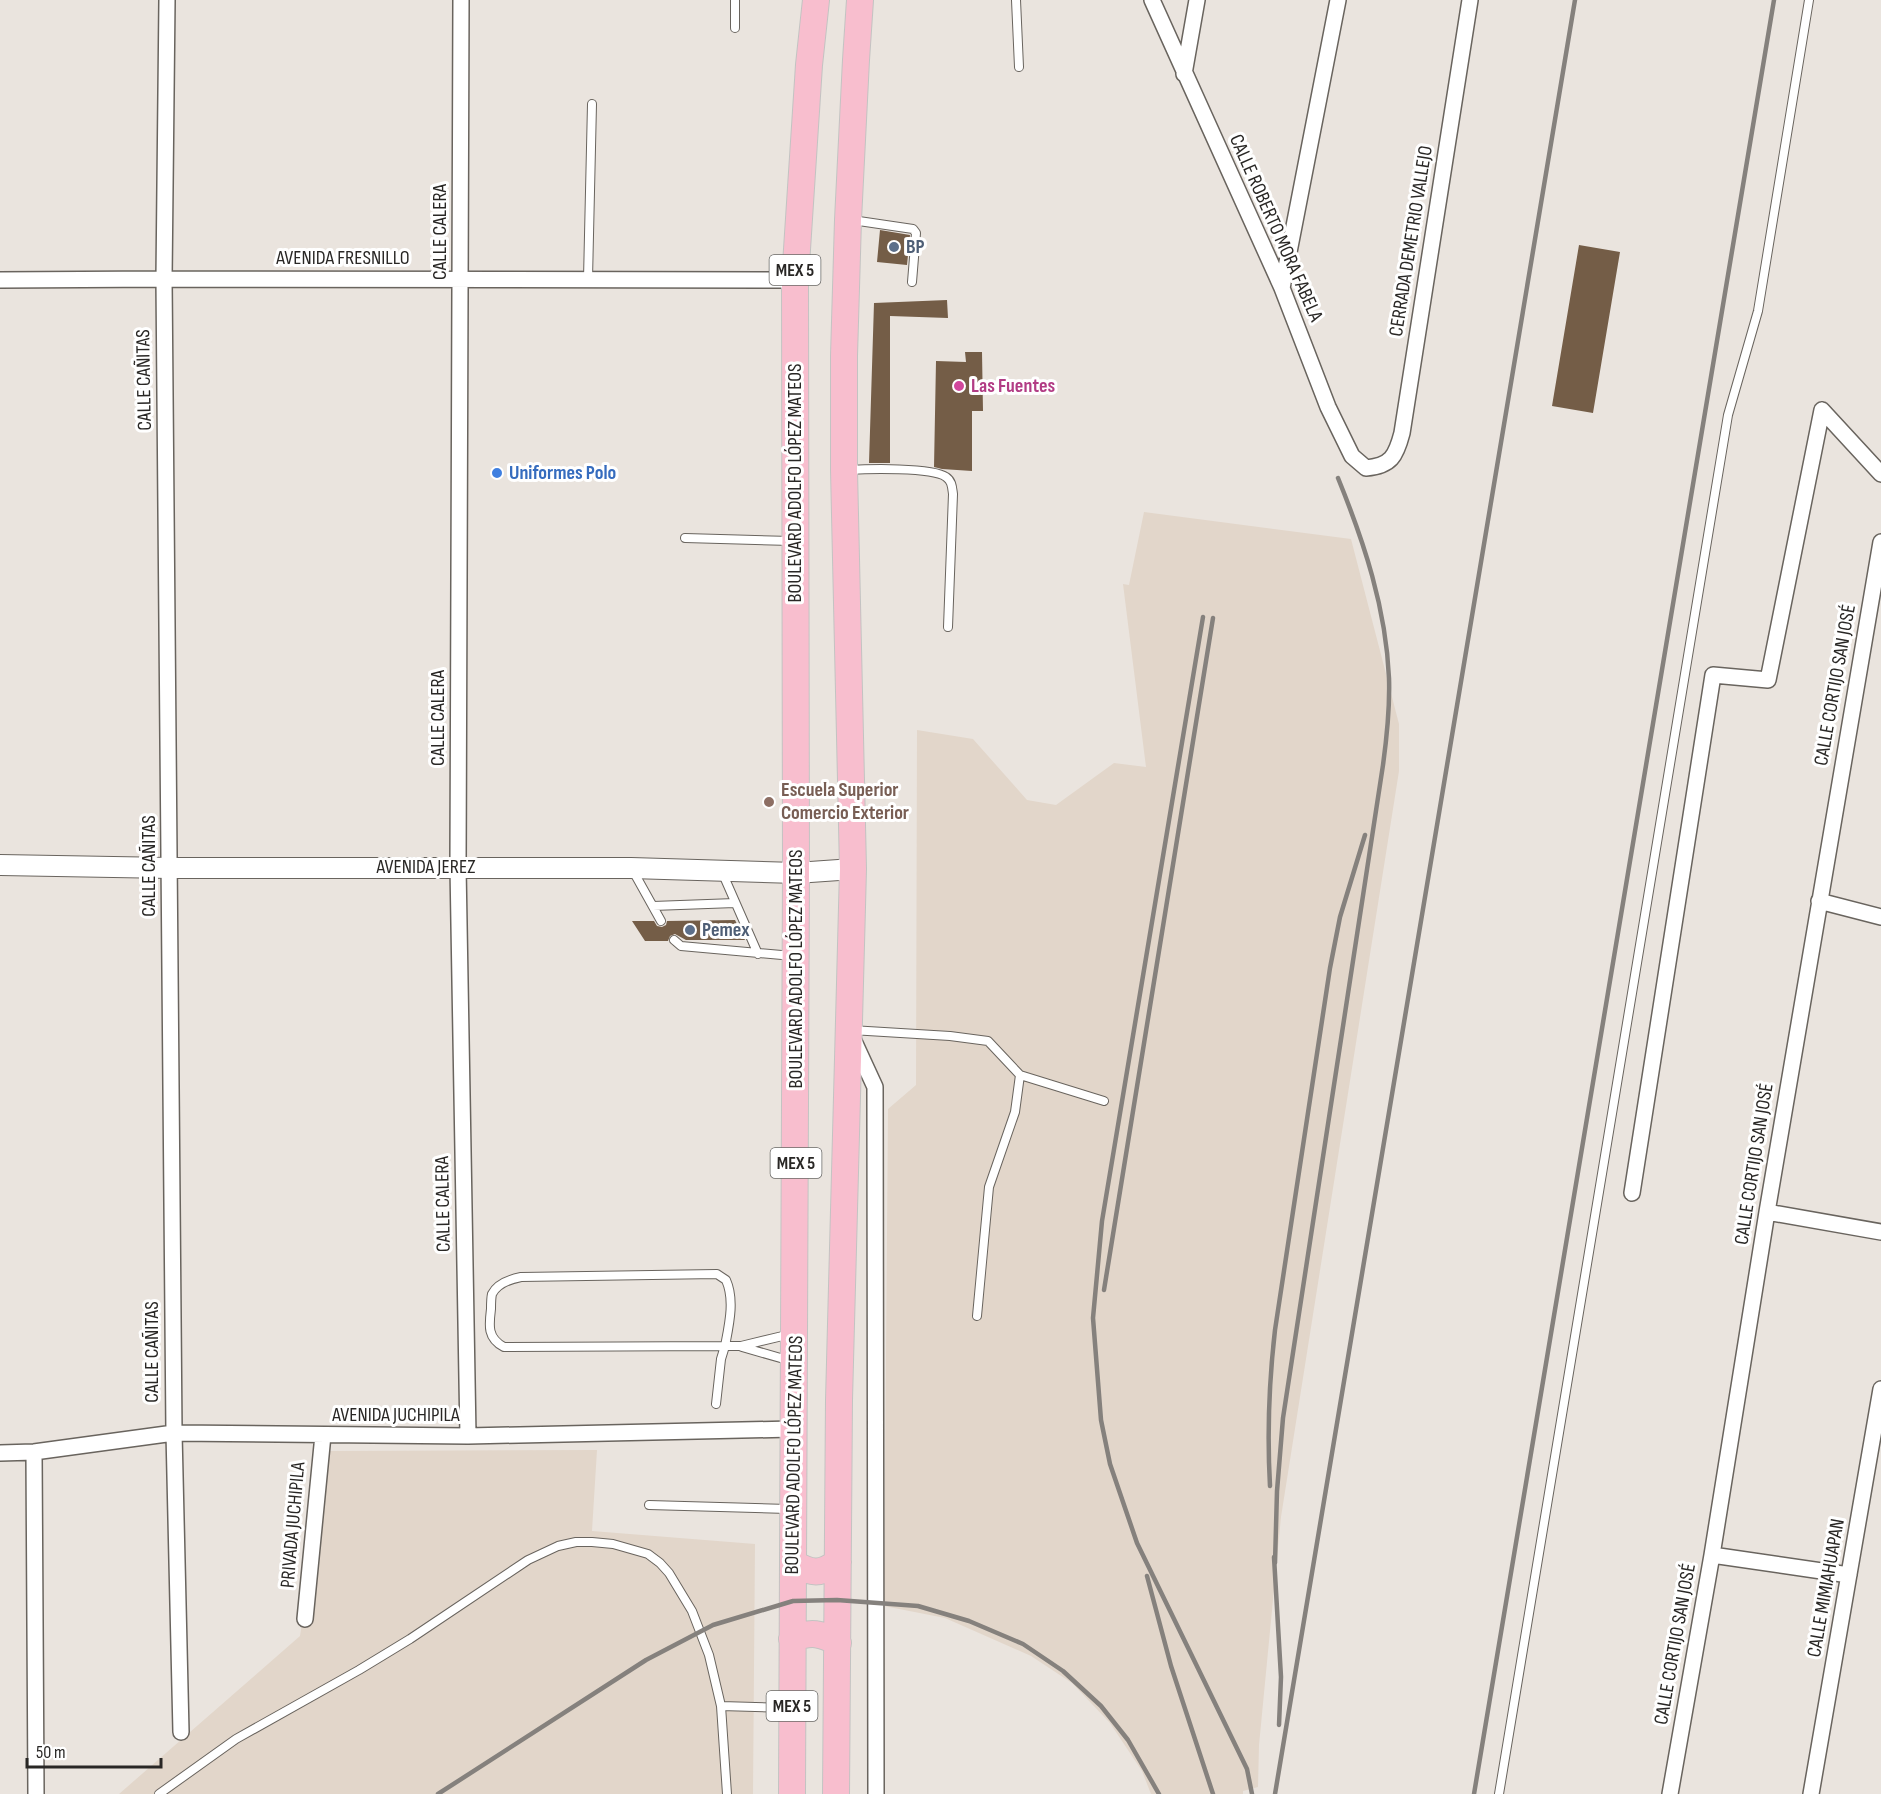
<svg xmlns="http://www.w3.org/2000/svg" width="1881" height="1794" font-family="'Sofia Sans Condensed',sans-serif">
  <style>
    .built { fill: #e2d6ca }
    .building { fill: #745d47 }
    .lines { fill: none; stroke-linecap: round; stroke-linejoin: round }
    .service-casing { stroke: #69645e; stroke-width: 10 }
    .minor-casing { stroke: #69645e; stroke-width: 18 }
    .tertiary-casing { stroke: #69645e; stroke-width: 22 }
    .primary-casing { stroke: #c3c3c2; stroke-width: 28 }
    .service { stroke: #fff; stroke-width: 8 }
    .minor { stroke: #fff; stroke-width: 15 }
    .tertiary { stroke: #fff; stroke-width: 20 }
    .primary { stroke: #f8bece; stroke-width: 26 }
    .rail { stroke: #85817d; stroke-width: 4.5 }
    .service-dot { fill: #5c6f8a; stroke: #fff; stroke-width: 2 }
    .hotel-dot { fill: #d1479c; stroke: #fff; stroke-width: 2 }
    .shop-dot { fill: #3f7fe0; stroke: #fff; stroke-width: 2 }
    .education-dot { fill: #8d6e63; stroke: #fff; stroke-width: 2 }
    .labels { text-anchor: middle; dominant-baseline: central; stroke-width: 6; stroke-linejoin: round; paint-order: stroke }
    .shield { fill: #fff; stroke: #696866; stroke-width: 1.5 }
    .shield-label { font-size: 18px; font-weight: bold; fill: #292725 }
    .street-label { font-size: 20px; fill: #292725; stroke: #fff }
    .service-label { font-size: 20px; font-weight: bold; fill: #4e5e75; stroke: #fff; text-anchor: start }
    .hotel-label { font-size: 20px; font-weight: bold; fill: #b23c85; stroke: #fff; text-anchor: start }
    .shop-label { font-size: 20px; font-weight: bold; fill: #366cbe; stroke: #fff; text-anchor: start }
    .education-label { font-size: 20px; font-weight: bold; fill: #785e54; stroke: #fff; text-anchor: start }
  </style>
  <rect width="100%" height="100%" fill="#eae4de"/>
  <path class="built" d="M1144 512 1351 539 1399 724V771L1281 1517 1259 1745 1258 1787 1243 1791V1794H1151L1142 1771 1110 1723 1072 1683 1031 1656 945 1618 884 1606 888 1109 916 1085 917 730 973 739 1027 800 1056 805 1114 763 1146 767 1123 584 1129 585Z
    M597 1450 592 1531 755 1544 753 1794H119L300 1636 330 1451Z"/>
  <path class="building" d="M880 230 910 235 907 265 877 262Z
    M1579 245 1620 252 1593 413 1552 406Z
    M947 300 948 318 890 316V463H869L874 303Z
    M965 352H982L983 411H972V471L942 469 934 467 936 361 966 362Z
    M735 920 745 940H686L675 934 670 936 668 941H645L632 921H654L657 926 662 927 666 925 667 921Z"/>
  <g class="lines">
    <g class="service-casing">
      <path id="service" d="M1016 0 1019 67
        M735 28V0
        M852 220 913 229 916 233 912 282
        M588 279 592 104
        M848 470C867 469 932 467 946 477 952 481 952 487 953 494L948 627
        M685 538 791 541
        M632 869 661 921
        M722 872 758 954
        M653 906 735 903
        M674 940 681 946 793 956
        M851 1030 950 1036 988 1041 1020 1075
        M977 1316 989 1187 1015 1112 1020 1075 1104 1101
        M742 1347 791 1361
        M716 1404 721 1359 725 1346 504 1347C487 1338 489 1325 491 1309 491 1305 491 1298 492 1294 497 1284 511 1279 521 1277L717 1274 726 1280C735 1300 729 1325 725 1346H741L791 1334
        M649 1505 788 1509
        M721 1706 787 1708
        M159 1794 236 1739 359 1670 410 1639 528 1560 558 1546 576 1542H592L613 1544 648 1554 660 1563 669 1573 692 1611 709 1655 721 1706 727 1794
        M1499 1794 1728 415 1758 311 1809 0"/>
    </g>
    <g class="minor-casing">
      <path id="minor" d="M167 0 164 279 174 1433 181 1732
        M461 0 458 867 468 1436
        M1152 0 1282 288 1328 407 1352 456 1366 468C1391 466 1396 456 1402 433L1470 0
        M1184 74 1197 0
        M0 280 164 279 795 280
        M1282 288 1338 0
        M1822 410 1881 474
        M1819 901 1881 917
        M852 1037 875 1087 876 1794
        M1632 1193 1713 675 1768 680 1822 410
        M1767 1212 1881 1232
        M34 1452 36 1794
        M0 1453 34 1452 174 1433 468 1436 792 1429
        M1712 1555 1849 1575
        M305 1619 323 1435
        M1670 1794 1712 1555 1767 1212 1881 542
        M1811 1794 1881 1389"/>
    </g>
    <g class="tertiary-casing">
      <path id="tertiary" d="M0 865 170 868H631L796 873 853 869"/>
    </g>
    <g class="primary-casing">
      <path id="primary" d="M793 1563C812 1574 820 1575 838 1562
        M792 1639C810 1631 822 1633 838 1643
        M792 1794 796 873 795 280 809 65 816 0
        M836 1794 839 1400 853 869 844 470V356L848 220 856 60 860 0"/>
    </g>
    <use href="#service" class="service"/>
    <use href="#minor" class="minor"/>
    <use href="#tertiary" class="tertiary"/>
    <use href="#primary" class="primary"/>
    <path class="rail" d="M1203 617 1102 1221 1093 1318 1101 1420 1110 1464 1137 1543 1247 1769 1252 1794
      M1104 1290 1213 618
      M1270 1486C1267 1433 1269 1382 1275 1330L1330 968 1340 917 1365 835
      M1274 1557 1281 1677 1279 1725
      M1275 1563 1277 1491 1283 1418 1383 765C1387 736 1390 707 1389 678 1386 608 1364 542 1338 478
      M1147 1576 1171 1666 1213 1794
      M438 1794 646 1660 713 1625 793 1601 837 1600 918 1606 969 1621 1023 1644 1063 1671 1101 1706 1128 1740 1159 1794
      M1275 1794 1575 0
      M1474 1794 1774 0"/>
  </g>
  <g class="service-dot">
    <circle cx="894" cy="247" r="6"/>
    <circle cx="690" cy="930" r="6"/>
  </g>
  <circle class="hotel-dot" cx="959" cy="386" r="6"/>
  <circle class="shop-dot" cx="497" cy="473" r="6"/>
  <circle class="education-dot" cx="769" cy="802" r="6"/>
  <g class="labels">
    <g class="shield">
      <rect x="769.5" y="255" width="51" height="30" rx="4.5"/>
      <rect x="770.5" y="1148" width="51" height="30" rx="4.5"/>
      <rect x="766.5" y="1691" width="51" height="30" rx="4.5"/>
    </g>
    <g class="shield-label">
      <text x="795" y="270">MEX 5</text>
      <text x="796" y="1163">MEX 5</text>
      <text x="792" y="1706">MEX 5</text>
    </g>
    <g class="street-label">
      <text transform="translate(1276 228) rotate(66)">CALLE ROBERTO MORA FABELA</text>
      <text transform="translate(440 232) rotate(-90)">CALLE CALERA</text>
      <text transform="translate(1411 241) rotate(-81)">CERRADA DEMETRIO VALLEJO</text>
      <text x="343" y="258">AVENIDA FRESNILLO</text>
      <text transform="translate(144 380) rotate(-91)">CALLE CAÑITAS</text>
      <text transform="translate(795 483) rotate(-90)">BOULEVARD ADOLFO LÓPEZ MATEOS</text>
      <text transform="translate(1835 685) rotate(-80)">CALLE CORTIJO SAN JOSÉ</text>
      <text transform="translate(438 718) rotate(-90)">CALLE CALERA</text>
      <text transform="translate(149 866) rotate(-90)">CALLE CAÑITAS</text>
      <text x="426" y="867">AVENIDA JEREZ</text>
      <text transform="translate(796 969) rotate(-90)">BOULEVARD ADOLFO LÓPEZ MATEOS</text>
      <text transform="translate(1754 1164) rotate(-81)">CALLE CORTIJO SAN JOSÉ</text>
      <text transform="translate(443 1204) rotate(-91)">CALLE CALERA</text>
      <text transform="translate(152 1352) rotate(-90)">CALLE CAÑITAS</text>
      <text x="396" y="1415">AVENIDA JUCHIPILA</text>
      <text transform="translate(794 1455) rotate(-89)">BOULEVARD ADOLFO LÓPEZ MATEOS</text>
      <text transform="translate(293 1525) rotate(-85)">PRIVADA JUCHIPILA</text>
      <text transform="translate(1826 1588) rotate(-80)">CALLE MIMIAHUAPAN</text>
      <text transform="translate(1675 1644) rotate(-80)">CALLE CORTIJO SAN JOSÉ</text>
    </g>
    <g class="service-label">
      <text x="906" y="247">BP</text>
      <text x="702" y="930">Pemex</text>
    </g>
    <g class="hotel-label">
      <text x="971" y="386">Las Fuentes</text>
    </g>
    <g class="shop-label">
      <text x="509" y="473">Uniformes Polo</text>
    </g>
    <g class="education-label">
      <text x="781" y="790">Escuela Superior<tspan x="781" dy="23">Comercio Exterior</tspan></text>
    </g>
  </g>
  <path d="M27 1758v9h134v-9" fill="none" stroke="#292725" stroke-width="3"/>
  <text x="36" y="1758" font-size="18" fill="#292725" stroke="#ffffff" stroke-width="4.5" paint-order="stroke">50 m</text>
</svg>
